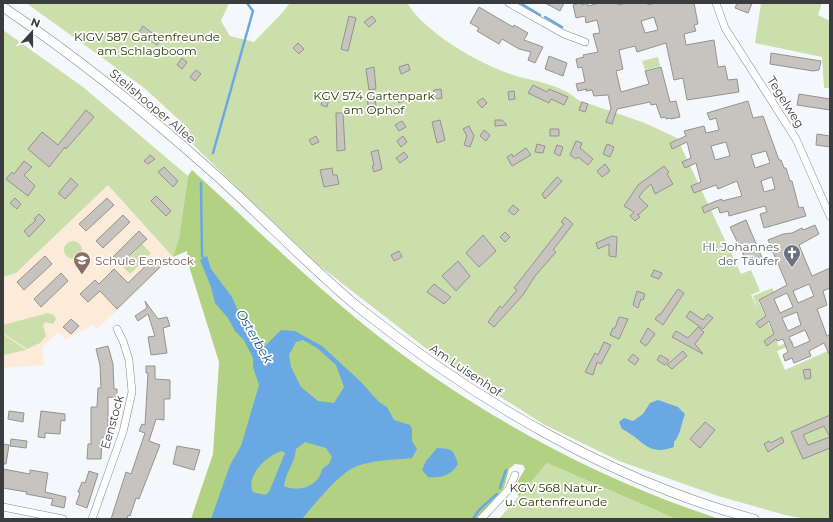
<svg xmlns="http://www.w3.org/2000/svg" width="833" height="522" font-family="Montserrat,sans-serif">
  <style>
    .education { fill: #fbebd8 }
    .green { fill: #cadfac }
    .forest { fill: #b2d182 }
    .water { fill: #6aa8e4; fill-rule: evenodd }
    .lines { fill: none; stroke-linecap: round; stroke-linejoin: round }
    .stream { stroke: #6aa8e4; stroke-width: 2.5 }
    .building { fill: #c7c4bf; stroke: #95928e; fill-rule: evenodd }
    .minor-casing { stroke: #83868a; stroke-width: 8 }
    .secondary-casing { stroke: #83868a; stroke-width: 10 }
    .minor { stroke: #fff; stroke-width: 7 }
    .secondary { stroke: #fff; stroke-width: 9 }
    .labels { text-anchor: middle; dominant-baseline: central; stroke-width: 3.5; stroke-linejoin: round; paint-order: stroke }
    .park-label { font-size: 12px; fill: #2a3c00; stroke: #fff }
    .street-label { font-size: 12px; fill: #3b3c3e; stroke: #fff }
    .worship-label { font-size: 12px; fill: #5b616d; stroke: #fff; text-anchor: end }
    .education-label { font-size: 12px; fill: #785e54; stroke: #fff; text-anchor: start }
    .water-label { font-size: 13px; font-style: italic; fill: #15578f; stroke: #fff }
  </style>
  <rect width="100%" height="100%" fill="#f4f8fc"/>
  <path class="education" d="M108 185 173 257 97 329 93 325 66 339 58 332 42 347 44 365 3 368V277L16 273Z"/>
  <path class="green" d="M26 3H229L221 21 230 36 254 42 282 13 290 3H407C426 33 476 62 510 74 532 81 561 84 578 100L645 123 677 138 741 274 751 270 760 291 751 295 758 309 753 296 772 288 776 297 770 293 758 301 779 346 792 340 794 344 777 351 785 370 830 350V519H806L785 515 718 496 619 461 543 424 432 353 312 260 187 139 189 129 143 87Z
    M761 3H822L818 15 830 21V88H824L822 57 755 43Z
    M3 30 83 87 188 176 179 238 173 257 108 185 16 273 3 277Z
    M658 57 660 66 645 70 642 61Z
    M64 250a9 9 0 1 1 18 0a9 9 0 1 1-18 0Z
    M142 244 151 253 130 274 121 265Z
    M48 313 54 315 56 319 53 324 45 322 43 325 46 336 40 343 27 349 3 333V325Z
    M3 334 26 350 3 355Z
    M547 463 676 519H499Z"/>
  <path class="forest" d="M192 170C249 222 304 276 363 324 469 410 590 476 719 519H676L547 463 519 496 513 489 525 469 523 465 515 464 509 469 504 488 476 519H191L213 454 219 362 188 263 187 251 173 257 179 238 188 176Z"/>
  <path class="water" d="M207 256 211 269 232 297 248 335 265 346 281 330 295 331 322 346 360 381 379 402 387 407 394 420 410 425 412 429V441L417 449 412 458C394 460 374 460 357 466 340 472 314 505 302 519H211L230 465 241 446 259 385 253 367V358L244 340 235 331 228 318 215 303 211 287 200 260ZM303 340 317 348 336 365 344 387 334 403 318 401 301 387 291 367 289 355 296 342ZM305 442 326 448 332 457 329 464 322 469C319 486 299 493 284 486 286 471 295 463 296 449ZM282 451 285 453 269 492 265 495 253 492C245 476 267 455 282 451Z
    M658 400 678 407 685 414C681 424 681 434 674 442V447C647 457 643 439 622 429L619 422 624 418 633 421 643 414 650 403Z
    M437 448C453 449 453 449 458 464 450 476 442 478 428 477L422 470 426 461Z"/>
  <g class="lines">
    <path class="stream" d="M520 3 540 15
      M545 17 562 27
      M213 153 253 11 247 3
      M201 183 202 255 204 262
      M500 488 506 470
      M473 519 479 510 497 494"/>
  </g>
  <path class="building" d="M545 3H564L560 11Z
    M580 3 582 5 587 3 588 6 599 3H618V5L626 3H648V5L656 3H694L698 24 694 25 696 31 684 34 686 45 714 40 718 67 725 66 728 80 737 79 739 92 687 100 683 78 674 80 666 43 637 52 635 46 619 50 623 69 616 71 621 92 649 84 645 71 661 67 670 102 676 101 680 117 671 119 670 118 666 119V117L661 118 656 104 651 105 650 102 617 109 612 124 606 122 611 108 608 95 594 96 592 90 586 91 587 89 578 91 576 84 585 82 582 67 578 68 576 59 584 57 583 55 598 52 593 34 600 33 597 20 586 23 585 16 576 18 573 5ZM654 17 658 30 645 33 641 21Z
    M737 3H752L748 13 735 8Z
    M479 7 513 27 514 25 528 33 524 40 543 47 535 63 528 60 531 52 519 49 502 39 499 44 477 31 479 28 470 23Z
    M349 16 356 18 348 51 341 49Z
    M372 16 376 21 369 27 364 22Z
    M143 26 161 40 157 45 139 32Z
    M298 43 304 49 299 54 293 48Z
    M771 53 821 61 819 70 813 71 770 64Z
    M549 56 567 63 563 76 545 69Z
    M182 58 187 62 182 69 177 65Z
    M408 64 410 70 401 74 399 67Z
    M374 67 376 89 369 90 366 69Z
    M196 70 201 74 195 81 190 77Z
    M533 85 547 92 549 89 568 97 564 105 551 99 549 103 528 93Z
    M441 89 442 98 435 99 434 90Z
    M514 91 515 99 509 100 508 92Z
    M374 94 377 112 369 114 367 95Z
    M402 94 406 100 399 103 395 97Z
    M799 94 830 99V110L797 105Z
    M323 97 329 99 327 107 321 105Z
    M483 98 487 103 482 108 477 102Z
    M748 101 753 118 763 116 779 160H781L784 168H786L790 181H792L799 208 803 207 806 216 764 228 760 214 767 212 765 206 729 216 728 211 720 213 718 207 704 213 702 207 716 201 722 199V201L742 196 737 181 718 189 716 185 694 193 691 186 701 182 696 163 685 168 682 162 691 158 687 142 672 149 670 143 686 136 684 131 704 126 706 133 719 130 716 118 710 120 707 113ZM726 142 730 156 715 160 711 146ZM766 151 770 163 755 168 751 155ZM772 177 775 189 764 192 761 181Z
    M582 102 588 104 585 112 579 110Z
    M86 110 94 117 66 149 65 147 49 167 28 149 42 132 58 145Z
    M336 113H343L345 150 337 151Z
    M440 120 445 140 437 143 432 122Z
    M495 120H502L507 125 495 126Z
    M402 121 406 127 399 131 395 125Z
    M469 126 474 136 470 147 464 145 467 136 463 129Z
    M550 129H559V136H550Z
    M484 130 490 135 486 141 480 136Z
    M817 134 830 136V147L816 145Z
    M316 136 319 142 312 145 309 140Z
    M403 136 407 142 401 147 397 141Z
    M576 141 582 143 580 148 593 159 588 165 578 157 576 159 570 155Z
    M537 144 545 146 543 153 535 152Z
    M607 144 614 147 610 157 603 154Z
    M557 145 563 147 560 156 554 153Z
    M526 148 531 155 512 166 507 157 512 154 513 157Z
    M378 150 382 169 374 172 372 166 374 165 371 152Z
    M404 152 408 157 400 163 396 158Z
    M150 155 155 159 148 164 144 161Z
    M24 161 32 167 24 175 35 186 28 196 6 179 12 172 14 174Z
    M605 164 610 171 602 177 597 171Z
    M664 166 669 172 667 174 673 184 655 194 651 184 644 190 639 197 648 206 638 215 637 214 640 217 635 221 630 216 634 212 624 206 638 185Z
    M164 167 178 181 173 187 158 172Z
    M332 168 333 175H337L339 184 324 187 320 170Z
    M557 177 562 181 545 199 542 194Z
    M71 178 78 185 65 199 59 194V192Z
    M156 196 171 211 166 216 151 201Z
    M15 198 21 204 17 209 10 203Z
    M107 198 114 205 86 231 79 224Z
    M513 205 519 210 514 215 508 211Z
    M39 214 45 220 29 237 24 231 36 220 34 219Z
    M123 215 130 222 103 248 96 241Z
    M565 217 573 224 553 250 556 252 535 276 523 295 494 327 488 322 500 306 502 308 517 290 514 288 564 224 561 222Z
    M746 220 763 260 753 265 750 258 746 260 730 227Z
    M815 225 819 234 799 245 812 276 830 268V288L823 291 827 305 817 309 827 336 830 334V356L824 343 809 351 811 356 794 363 792 358 785 361 783 355 788 352 783 339 777 341 776 339 767 346 764 341 774 334 769 321 760 328 756 323 766 316 759 300 787 285 768 240 783 234 792 233 802 228 803 230ZM809 284 814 296 798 303 793 291ZM787 293 793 307 780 313 774 299ZM797 312 801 325 788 331 782 318ZM805 330 810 341 794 348 789 337Z
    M139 231 147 239 119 265 112 258Z
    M505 232 510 237 505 242 500 237Z
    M483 235 496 251 479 267 466 253Z
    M612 236 617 237 616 257 609 256V244L598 249 596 243Z
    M399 251 402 257 394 261 391 255Z
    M45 256 52 264 24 290 17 282Z
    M154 258 161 266 117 309 100 291 88 302 80 294 95 280 99 284 114 269 128 283Z
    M458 261 470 276 456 291 442 276Z
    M654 270 662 273 659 279 651 276Z
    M61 273 68 281 41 307 34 299Z
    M434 284 451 297 444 304 427 292Z
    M678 289 684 293 663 325 655 319 659 314 660 315Z
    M637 291 645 294 643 300 641 299 638 308 633 305Z
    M145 301 158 319 167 317 170 326 163 328 167 353 151 355 148 337 155 336 148 314 138 321 135 316 147 308Z
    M690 311 703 320 708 314 713 318 703 329 686 317Z
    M619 317 628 319 619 339 610 335 613 328H615Z
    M71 319 79 326 71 334 63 327Z
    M698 327 704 332 695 344 703 354 672 337 676 331 688 338Z
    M648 328 655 334 646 346 640 342Z
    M604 342 611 345 601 364 597 362 593 375 585 372 595 353 598 355Z
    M108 346 113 364 114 389H117V398L108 397V437H102L101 459H87L88 444H91V407H97L98 388H101L100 365 96 349Z
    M683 351 687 356 672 369 667 365Z
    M633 354 639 359 635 365 628 360Z
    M660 355 669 360 665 365 657 360Z
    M146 366H155V379L170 380V399H164V420L156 419 149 441 160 445 139 499 136 498 130 516 128 515 127 519H111L126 472 131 474 145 433 139 431 142 424 145 425 148 373H146Z
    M810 369 811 378 805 379 803 370Z
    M9 411 24 413 23 422 8 419Z
    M41 411 65 414V421L61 420 60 434 45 433V438L38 437Z
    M830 415V448L803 459 791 432ZM824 426 830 437 808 445 803 435Z
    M705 422 715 430 700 448 690 439Z
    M782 437 784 442 768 452 764 444 769 441 771 443Z
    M11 439 27 441 26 448 10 446Z
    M3 444 9 445 6 464H3Z
    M177 446 200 450 194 470 173 464Z
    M3 469 30 474V470L48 473 45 492 66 497 64 508 51 505 53 499 26 494 27 492 3 488Z
    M89 471 98 474 87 508 76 504 80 493 78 492 82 482 85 483Z"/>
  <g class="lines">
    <g class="minor-casing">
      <path id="minor" d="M509 3 564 34 585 42
        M716 3 725 28 796 139 830 216
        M3 507 63 519
        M92 519 123 432 132 392 129 360 123 341 117 329
        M481 519 509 489 515 475"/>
    </g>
    <g class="secondary-casing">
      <path id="secondary" d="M3 7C75 56 144 111 209 169 260 214 306 264 358 307 473 399 612 481 754 519"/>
    </g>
    <use href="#minor" class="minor"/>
    <use href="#secondary" class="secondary"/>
  </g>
  <defs>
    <g id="church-pin" transform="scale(0.9)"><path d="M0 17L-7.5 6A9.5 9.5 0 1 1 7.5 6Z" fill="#6b7280" stroke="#fff"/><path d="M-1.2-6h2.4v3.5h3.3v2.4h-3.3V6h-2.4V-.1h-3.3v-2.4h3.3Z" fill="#fff"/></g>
    <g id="school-pin" transform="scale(0.9)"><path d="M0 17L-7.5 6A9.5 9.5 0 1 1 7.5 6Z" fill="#8d6e63" stroke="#fff"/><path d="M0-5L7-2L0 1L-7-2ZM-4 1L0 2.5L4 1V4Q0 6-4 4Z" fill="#fff"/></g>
  </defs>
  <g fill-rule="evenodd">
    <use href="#church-pin" x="792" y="253"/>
    <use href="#school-pin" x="82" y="260"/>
  </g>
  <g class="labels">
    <g class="park-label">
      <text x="147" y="36">KlGV 587 Gartenfreunde<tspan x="147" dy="14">am Schlagboom</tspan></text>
      <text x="374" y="95">KGV 574 Gartenpark<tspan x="374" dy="14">am Ophof</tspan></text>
      <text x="556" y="487">KGV 568 Natur-<tspan x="556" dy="14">u. Gartenfreunde</tspan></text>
    </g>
    <g class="street-label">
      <text transform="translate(786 102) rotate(58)">Tegelweg</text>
      <text transform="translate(153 106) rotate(40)">Steilshooper Allee</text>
      <text transform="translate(466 370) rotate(34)">Am Luisenhof</text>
      <text transform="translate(112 422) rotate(-74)">Eenstock</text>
    </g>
    <g class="worship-label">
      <text x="779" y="246">Hl. Johannes<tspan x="779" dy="14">der Täufer</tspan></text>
    </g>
    <g class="education-label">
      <text x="95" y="260">Schule Eenstock</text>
    </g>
    <g class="water-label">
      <text transform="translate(255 336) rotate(60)">Osterbek</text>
    </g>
  </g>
  <rect width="833" height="522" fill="none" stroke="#3b3c3e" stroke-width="8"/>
  <g transform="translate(32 32) rotate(21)" stroke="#ffffff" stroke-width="3" paint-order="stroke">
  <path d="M0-3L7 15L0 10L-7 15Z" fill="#3b3c3e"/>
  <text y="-6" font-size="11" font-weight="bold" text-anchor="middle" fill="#3b3c3e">N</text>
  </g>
</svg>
